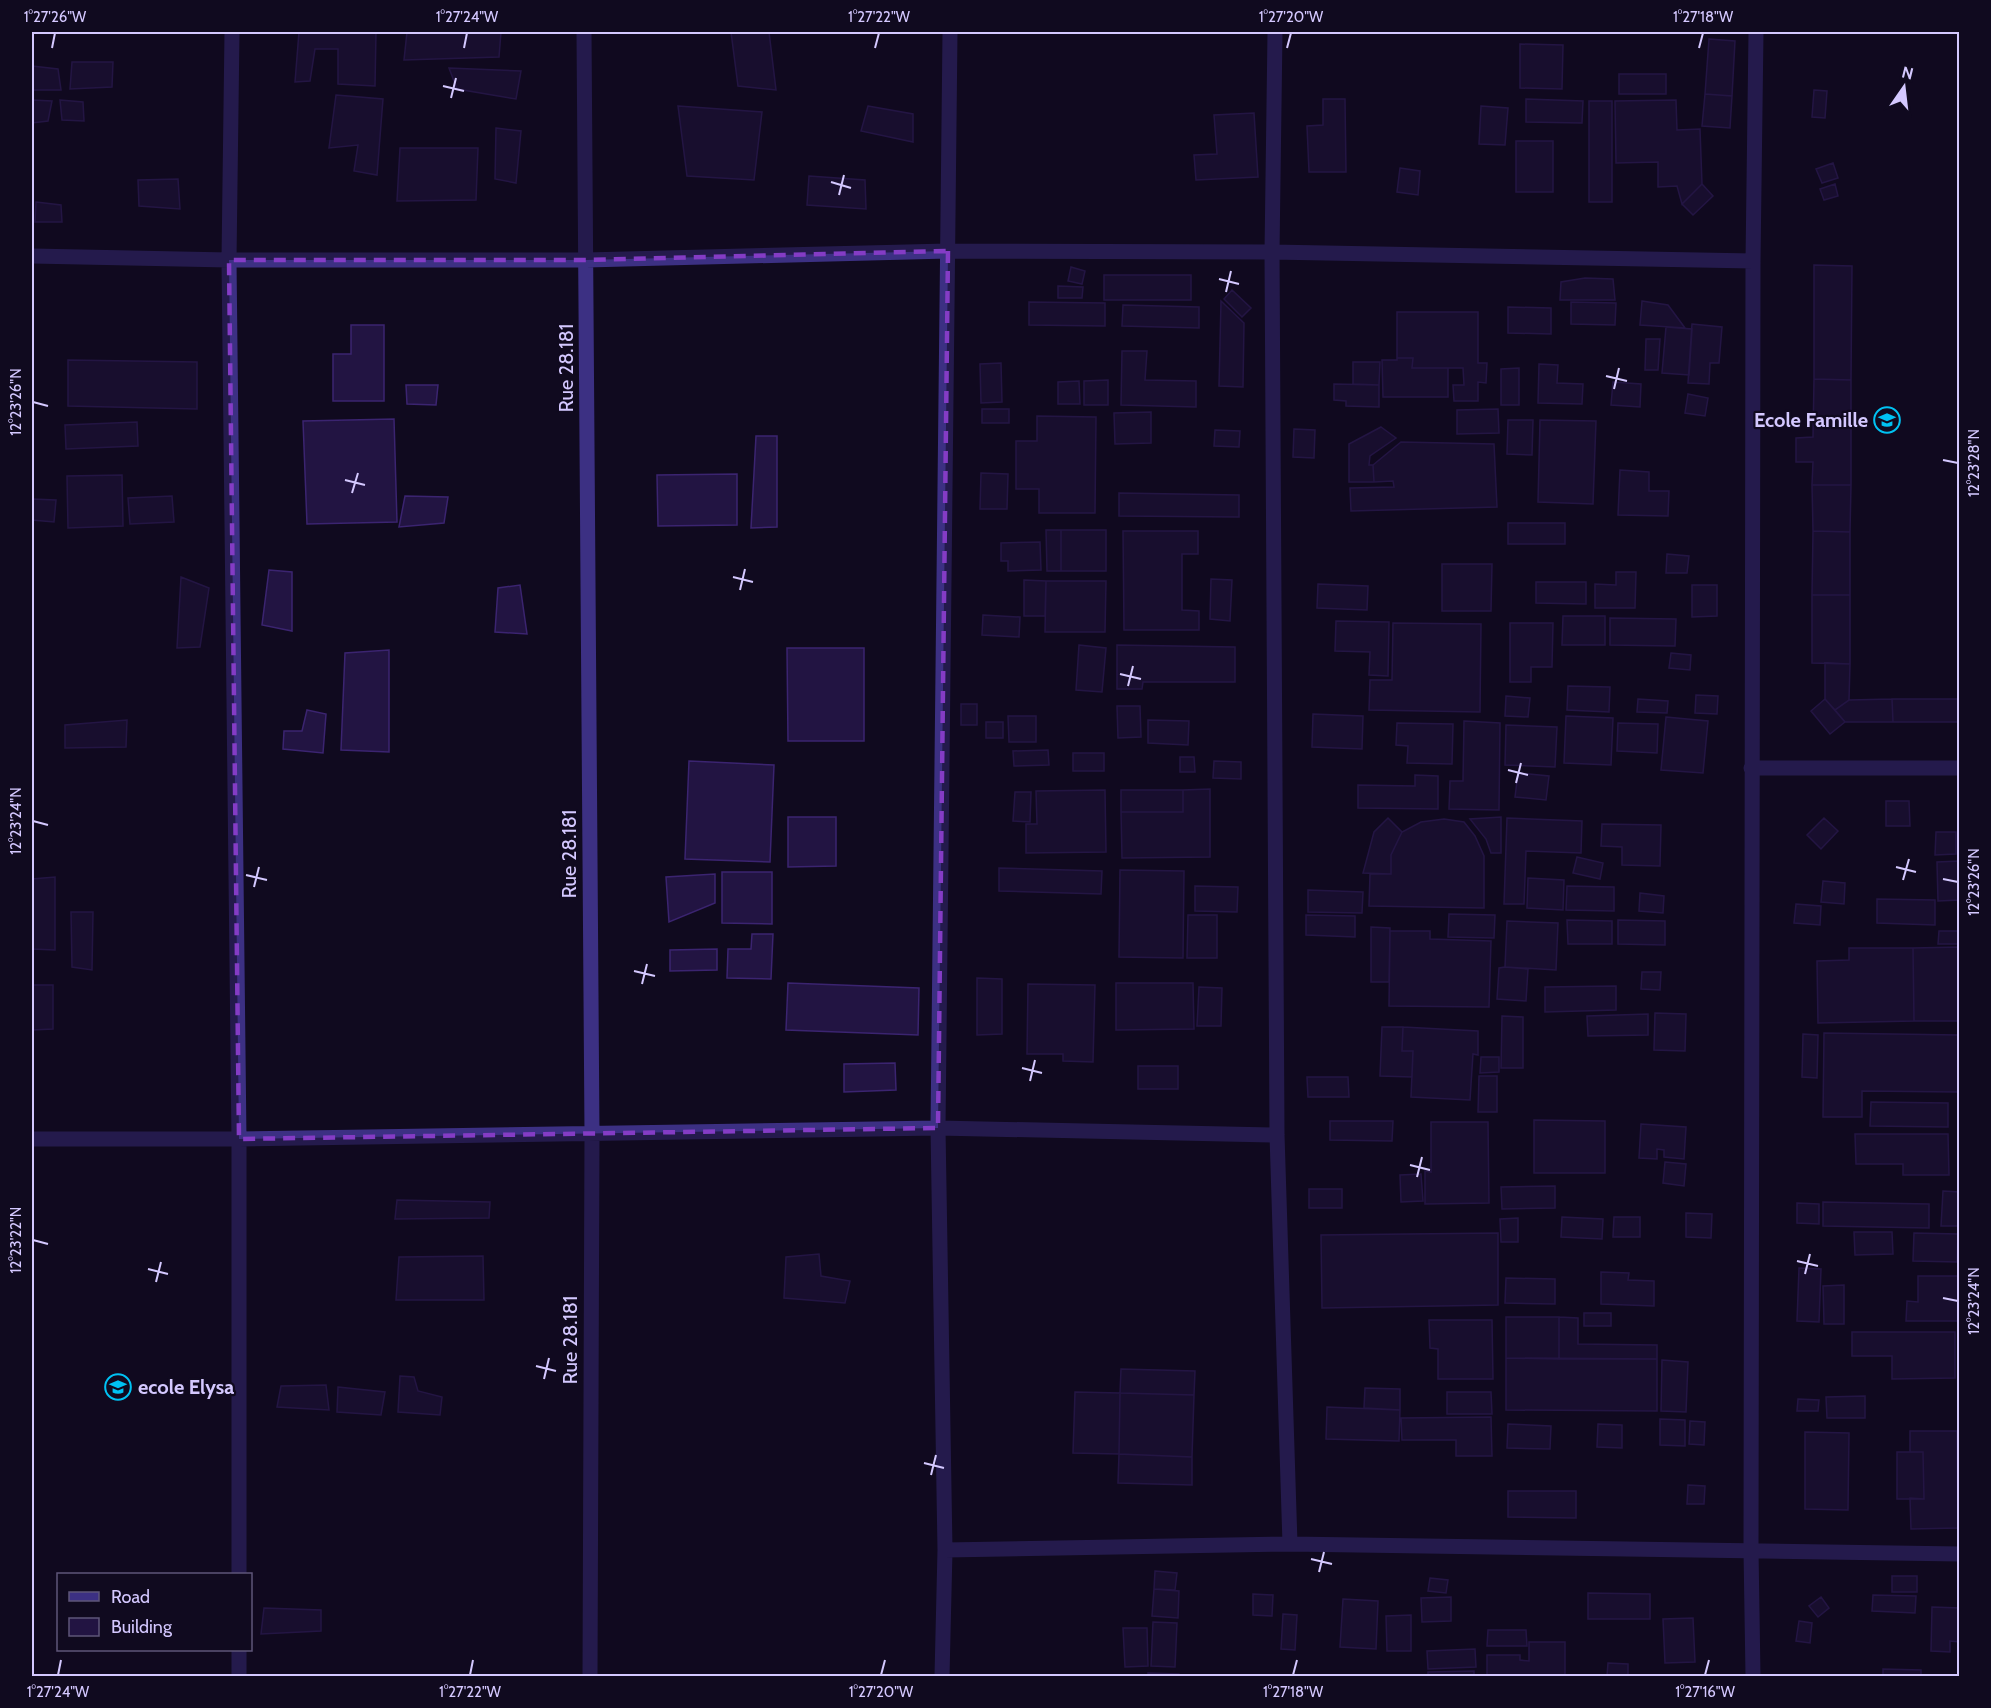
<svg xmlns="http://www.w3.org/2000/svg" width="1991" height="1708" font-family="Cabin,sans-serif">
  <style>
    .building { fill: #221442; stroke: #3b2470; stroke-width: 1.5 }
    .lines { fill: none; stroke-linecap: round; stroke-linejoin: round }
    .minor { stroke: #3c3083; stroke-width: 15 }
    .marked { fill: none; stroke: #843cc5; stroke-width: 4.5; stroke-dasharray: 12 8; stroke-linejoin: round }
    .ticks { fill: none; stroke: #d4c8ff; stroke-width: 2 }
    .labels { text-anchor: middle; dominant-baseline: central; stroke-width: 4.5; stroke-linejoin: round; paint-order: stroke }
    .street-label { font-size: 20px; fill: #d4c8ff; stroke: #100a1f }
    .poi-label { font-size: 20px; font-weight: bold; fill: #d4c8ff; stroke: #100a1f; text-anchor: end }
    .neatline { fill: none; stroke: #d4c8ff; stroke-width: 2 }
    .ticks-label { font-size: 15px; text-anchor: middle; fill: #d4c8ff }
  </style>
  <rect width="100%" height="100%" fill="#100a1f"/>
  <path class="building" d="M299 32H376L375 86 338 84V49H315L310 81 295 82Z
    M407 32H501L499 57 404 60Z
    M731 32H769L776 90 738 86Z
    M1709 39 1735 41 1732 96 1705 94Z
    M1520 44 1563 45 1562 89 1520 88Z
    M72 62H113L112 87 70 89Z
    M32 66 58 69 61 90H32Z
    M449 68 521 71 516 99 457 89Z
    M1619 74H1666V94H1619Z
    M1814 90 1827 91 1825 118 1812 117Z
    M1705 94 1732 96 1730 128 1702 126Z
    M336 95 383 99 377 175 354 171 358 145 329 148Z
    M1323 99H1345L1346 172H1309L1307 126 1323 125Z
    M1526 99 1583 101 1582 123 1526 122Z
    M32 100 52 101 48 121 32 123Z
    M60 100 83 102 84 121 62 120Z
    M1676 100 1677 130 1700 129 1702 184 1682 204 1677 186 1658 187V162L1616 163 1615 101Z
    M1589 101H1612V202H1589Z
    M678 106 762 112 754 180 687 176Z
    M868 106 913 114V142L861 131Z
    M1481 106 1508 108 1505 145 1479 144Z
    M1254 113 1258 177 1196 180 1194 155 1217 154 1214 115Z
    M496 128 521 131 516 183 495 179Z
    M1516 141H1553V192H1516Z
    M400 148H478L476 200 397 201Z
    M1833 163 1838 178 1822 183 1816 169Z
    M1400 168 1420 171 1418 195 1397 192Z
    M809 176 865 180 866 209 807 205Z
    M178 179 180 209 139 206 138 180Z
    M1702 184 1713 196 1693 215 1682 204Z
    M1835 184 1838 196 1824 200 1820 189Z
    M36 202 61 205 62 222H35Z
    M1814 265 1852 266 1851 380 1814 379Z
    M1071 267 1085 271 1082 284 1068 281Z
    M1104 275H1191V300H1104Z
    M1585 278 1613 279 1615 300H1560L1561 282Z
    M1058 286 1083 287 1082 298H1058Z
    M1232 290 1251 308 1242 317 1224 299Z
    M1221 301 1244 323 1243 387 1219 386Z
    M1642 301 1668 305 1685 328 1640 325Z
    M1029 302 1105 303V326L1029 325Z
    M1571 302 1616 303 1615 325 1571 324Z
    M1123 305 1199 307V328L1122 326Z
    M1508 307 1551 308V334L1508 333Z
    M1397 312H1478V363H1487L1486 383 1478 382V401H1454L1453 385H1464L1463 368H1412L1413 358H1397Z
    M1692 324 1722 327 1719 363H1710L1709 384 1688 383Z
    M351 325H384V401H333V354H351Z
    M1666 327 1692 329 1689 375 1662 373Z
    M1646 339H1660L1658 370H1645Z
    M1122 351H1147L1145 380 1196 381V407L1121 405Z
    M1397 358H1413L1412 368H1448V397H1383L1382 360H1397Z
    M68 360 197 362V409L68 406Z
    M1353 362H1380L1379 385 1353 384Z
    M1001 363 1002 402 981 403 980 364Z
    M1539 364 1558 365 1557 383 1583 384 1582 404 1538 403Z
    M1519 368V405H1501V369Z
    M1814 379 1851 380V485H1812L1813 462H1796V438L1813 437Z
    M1108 380V405H1084V381Z
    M1079 381 1080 404H1058V382Z
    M1613 382 1641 384 1640 407 1611 405Z
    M1334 384 1379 385V407L1346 406V401L1334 400Z
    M406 385H438L436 405 407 404Z
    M1688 394 1708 398 1705 416 1685 413Z
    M982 409H1009V423H982Z
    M1498 409 1499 433 1457 434V410Z
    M1151 412V443L1115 444 1114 413Z
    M1037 416 1096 417 1095 513H1039V489H1016V441H1037Z
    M394 419 397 522 307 524 303 421Z
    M1508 420H1533L1532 455 1507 454Z
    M1540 420 1596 421 1593 504 1538 502Z
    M137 422 138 446 66 449 65 425Z
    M1381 427 1396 438 1370 456 1369 465H1373L1374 482H1349V444Z
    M1294 429 1315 430 1314 458 1293 457Z
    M1215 430 1240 431 1239 447 1214 446Z
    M756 436H777V527L751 528Z
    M1401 442 1494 444 1497 507 1351 511 1350 488 1394 487 1393 481 1374 482 1373 465Z
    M1620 470 1649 472V491H1669L1668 516 1618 515Z
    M981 473 1008 474 1007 509H980Z
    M737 474V525L658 526 657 475Z
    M122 475 123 526 68 528 67 476Z
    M1812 485H1851L1850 532 1813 531Z
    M1119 493 1239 495V517L1119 516Z
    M172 496 174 522 130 524 128 498Z
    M405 496 448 497 444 523 399 527Z
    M32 499 56 500 54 522 32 520Z
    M1508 523H1565V544H1508Z
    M1046 530H1061V571H1047Z
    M1061 530H1106V571H1061Z
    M1123 531H1198V554H1182V610L1199 611V630H1124Z
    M1813 531 1850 532V595H1812Z
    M1040 542 1041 570 1008 571V561H1001V543Z
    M1667 554 1689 556 1687 573H1666Z
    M1442 564H1492L1491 611H1442Z
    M269 570 292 572V631L262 625Z
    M1616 572H1636L1635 608H1595V584L1616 585Z
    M181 577 209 588 200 647 177 648Z
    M1211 579 1232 580 1230 621 1210 619Z
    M1024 580 1046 581 1045 616H1024Z
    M1046 581H1106L1105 632H1045Z
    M1536 582H1586V604L1536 603Z
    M1318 584 1368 586 1367 610 1317 608Z
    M520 585 527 634 495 632 498 588Z
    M1692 585H1717V616L1692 617Z
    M1812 595H1850V664L1812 663Z
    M983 615 1020 617 1019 637 982 635Z
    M1563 616H1605V645H1562Z
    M1610 618 1676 619 1675 646 1610 645Z
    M1336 621 1389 622 1388 676 1369 675 1370 652 1335 651Z
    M1393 623 1481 624 1480 712 1369 710 1370 680H1392Z
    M1510 623H1553L1552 667H1531V682H1510Z
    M1079 645 1106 648 1102 692 1076 690Z
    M1117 645 1235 647V682H1143L1142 689H1117Z
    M787 648H864V741H788Z
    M389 650V752L341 750 345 653Z
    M1671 653 1691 655 1690 670 1669 668Z
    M1825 663 1850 664 1849 700 1835 710 1825 699Z
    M1568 686 1610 687 1609 712 1567 710Z
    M1696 695 1718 696 1717 714 1695 713Z
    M1506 696 1530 698 1528 717 1505 716Z
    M1638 699 1668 701 1667 713 1637 712Z
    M1825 699 1845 722 1830 734 1811 711Z
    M1892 699 1893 722H1845L1835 710 1849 700Z
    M1892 699H1960V722H1893Z
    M961 704H977V725H961Z
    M1117 706H1140L1141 737 1118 738Z
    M307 710 326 714 323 753 283 749 284 731H302Z
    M1313 714 1363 716 1362 749 1312 747Z
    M1008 716H1036V742H1009Z
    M1566 716 1613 718 1611 765 1564 763Z
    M1666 717 1708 721 1703 773 1661 770Z
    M127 720 126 747 65 748V725Z
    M1148 720 1189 721 1188 745 1148 743Z
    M1464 721 1500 723 1499 810 1449 809 1450 781H1463Z
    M986 722H1003V738H986Z
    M1397 723 1453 724 1452 764 1407 763 1408 746 1396 745Z
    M1618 723 1658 724 1657 753 1617 751Z
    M1506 725 1557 727 1555 767 1505 765Z
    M1048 750 1049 765 1014 766 1013 751Z
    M1073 753H1104V771H1073Z
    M1180 757H1194L1195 772H1180Z
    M689 761 774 765 770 862 685 859Z
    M1214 761 1241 762V779L1213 778Z
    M1518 773 1549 776 1546 800 1515 797Z
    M1415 775 1438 776V809L1358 808V785L1415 786Z
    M1210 789V857L1122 858 1121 812H1183V790Z
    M1105 790 1106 852 1026 853V824H1037L1036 791Z
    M1121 790H1183V812H1121Z
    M1015 792H1031L1030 822 1013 821Z
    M1886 801H1909L1910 826H1886Z
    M788 817H836V866L788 867Z
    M1501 817V853H1491L1486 839 1470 819Z
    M1388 818 1402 832 1391 855V874L1363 873 1374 832Z
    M1507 818 1582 821 1581 853 1526 851 1524 904H1504Z
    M1824 818 1838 831 1821 849 1807 835Z
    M1444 819 1464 822 1475 836 1484 856V908L1369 906 1370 874H1391V855L1402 832 1421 822Z
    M1602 824 1661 825 1660 866 1622 865V847L1601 846Z
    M1936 832H1956V854L1935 855Z
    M1577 857 1603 863 1600 879 1573 873Z
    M1960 861V900L1938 901 1937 862Z
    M999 868 1102 871 1101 894 999 891Z
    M1120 870 1184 871 1183 958 1119 957Z
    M722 872H772V924L722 923Z
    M715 874V903L669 922 666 877Z
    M55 877V950L32 949V879Z
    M1528 878 1564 880 1563 910 1527 908Z
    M1823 881 1845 883 1844 904 1821 902Z
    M1195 886 1238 887 1237 912 1195 911Z
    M1567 886 1614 887V911L1566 910Z
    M1308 890 1363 892 1362 913 1308 912Z
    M1640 893 1664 896 1663 913 1639 911Z
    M1877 899 1935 900V925L1877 923Z
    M1796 904 1821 906 1820 925 1794 923Z
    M71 912H93L92 970 72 967Z
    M1449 914 1495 915 1494 938 1448 937Z
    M1188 915H1217V958H1187Z
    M1306 915 1355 916V937L1306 935Z
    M1567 920 1612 921V944H1568Z
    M1618 920 1665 921V945L1618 944Z
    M1507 921 1558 923 1556 970 1505 967Z
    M1371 927 1390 928 1389 982H1371Z
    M1390 931H1430V939L1491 941 1489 1007 1389 1006Z
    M1939 931H1960V944H1938Z
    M752 934H773L771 979 727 978 728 949H751Z
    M1960 947V1021H1914L1913 948Z
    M1849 948H1913L1914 1021 1818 1023 1817 961 1849 960Z
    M717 949V970L670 971V950Z
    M1505 967 1528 969 1526 1001 1497 999 1499 968Z
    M1642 972H1661L1660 990 1641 989Z
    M977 978 1002 979V1034L977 1035Z
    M788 983 919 988 918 1035 786 1030Z
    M1116 983H1193L1194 1029 1116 1030Z
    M1028 984 1095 985 1093 1062 1063 1061V1054H1027Z
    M32 985H53V1029L32 1030Z
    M1616 986V1010L1545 1012V987Z
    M1199 987 1222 988 1221 1026H1197Z
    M1655 1013 1686 1014 1685 1051 1654 1050Z
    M1648 1014V1035L1588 1036 1587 1016Z
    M1502 1016 1523 1017V1068H1501Z
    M1382 1027H1403L1402 1051H1413L1412 1077 1380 1076Z
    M1403 1027 1478 1031V1055L1473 1054 1470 1100 1411 1097 1413 1051H1402Z
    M1824 1033 1959 1035 1958 1092 1862 1091V1117H1823Z
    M1803 1034 1818 1035 1817 1078 1802 1077Z
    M1481 1057H1499V1072L1480 1073Z
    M895 1063 896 1090 844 1092V1064Z
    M1138 1066H1178V1089H1138Z
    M1479 1076H1497V1112H1478Z
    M1307 1077H1348L1349 1097H1308Z
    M1871 1102 1948 1103V1127L1870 1126Z
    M1534 1120 1605 1121V1173H1534Z
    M1330 1121H1393L1392 1141 1330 1140Z
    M1431 1122H1488L1489 1203 1425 1204V1171L1431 1172Z
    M1641 1124 1686 1127 1684 1159 1664 1157V1150L1657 1149V1159L1639 1158Z
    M1855 1134H1948L1949 1175H1903V1164H1856Z
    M1665 1162 1686 1164 1684 1186 1663 1183Z
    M1421 1174 1423 1201 1401 1202 1400 1175Z
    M1555 1186V1208L1502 1209 1501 1187Z
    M1309 1189H1342V1208H1309Z
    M1943 1191 1960 1192V1226H1941Z
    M397 1200 490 1202 489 1218 395 1219Z
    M1823 1202 1929 1204V1228L1823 1226Z
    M1797 1203 1819 1204V1224L1797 1223Z
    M1686 1213 1712 1214 1711 1238 1686 1237Z
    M1562 1217 1603 1219 1602 1239 1561 1237Z
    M1614 1217H1640V1237H1613Z
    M1518 1218V1242H1501L1500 1219Z
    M1854 1232H1892L1893 1254 1855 1255Z
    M1498 1233V1305L1322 1308 1321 1235Z
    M1914 1233 1958 1234 1957 1262 1913 1261Z
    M819 1254 821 1276 850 1281 845 1303 784 1298 786 1257Z
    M483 1256 484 1300H396L399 1257Z
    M1799 1268 1821 1269 1819 1322 1797 1321Z
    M1601 1272 1629 1273 1628 1280 1654 1281V1306L1601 1304Z
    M1918 1276H1960V1321H1906L1907 1301 1918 1302Z
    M1506 1278 1555 1279V1304L1505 1303Z
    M1844 1285V1324H1824L1823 1286Z
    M1584 1313H1611V1326H1584Z
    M1506 1317H1559V1359L1506 1358Z
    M1559 1317 1578 1318V1344L1657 1345V1359H1559Z
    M1429 1320H1492L1493 1379H1438V1349L1430 1348Z
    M1852 1332H1955V1378L1892 1379V1356H1852Z
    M1506 1358 1657 1359V1411L1506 1410Z
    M1662 1360 1688 1362 1686 1412 1661 1411Z
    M1121 1369 1195 1371 1194 1395 1120 1393Z
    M400 1376 414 1377 418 1391 442 1397 440 1415 398 1412Z
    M326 1385 329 1410 277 1407 281 1386Z
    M338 1387 385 1392 381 1415 337 1412Z
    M1365 1388 1400 1389V1410L1364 1408Z
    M1075 1392 1120 1393 1119 1454 1073 1453Z
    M1447 1392H1491L1492 1414H1447Z
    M1120 1393 1194 1395 1192 1457 1119 1454Z
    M1865 1396V1418H1827L1826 1397Z
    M1798 1399 1819 1400 1818 1411H1797Z
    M1327 1407 1400 1410 1399 1441 1326 1439Z
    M1491 1417 1492 1456H1456V1440H1402L1401 1418Z
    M1660 1419 1685 1420V1446L1660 1445Z
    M1690 1421 1705 1422 1704 1445 1689 1444Z
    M1508 1424 1551 1426 1550 1449 1507 1448Z
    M1598 1424 1622 1425V1448L1597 1447Z
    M1910 1431H1957L1958 1528 1911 1529 1910 1498 1924 1499 1923 1452H1910Z
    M1805 1432 1849 1433 1848 1510 1805 1509Z
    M1897 1452H1923L1924 1499H1897Z
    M1119 1454 1192 1457V1485L1118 1483Z
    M1688 1485 1705 1486 1704 1504H1687Z
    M1508 1491H1576V1518L1508 1517Z
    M1155 1571 1177 1573 1175 1590 1154 1589Z
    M1892 1576H1917V1592H1892Z
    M1430 1578 1448 1580 1446 1593 1428 1591Z
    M1154 1589 1179 1591 1178 1618 1152 1616Z
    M1588 1593 1650 1594V1619H1588Z
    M1253 1594 1273 1595 1272 1616 1253 1615Z
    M1873 1595 1916 1596 1915 1613 1872 1611Z
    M1451 1597V1621L1422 1622 1421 1598Z
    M1821 1597 1829 1608 1818 1617 1809 1606Z
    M1343 1599 1378 1601 1376 1649 1340 1647Z
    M1932 1607 1960 1608V1642L1950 1641V1652L1931 1651Z
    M264 1608 321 1610V1631L261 1634Z
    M1283 1614 1297 1615 1295 1650 1281 1649Z
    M1411 1615V1651H1387L1386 1616Z
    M1693 1618 1695 1662 1665 1663 1663 1619Z
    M1799 1621 1812 1623 1810 1643 1796 1641Z
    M1153 1622 1177 1623 1175 1667 1151 1666Z
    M1123 1628H1147L1148 1666 1125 1667Z
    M1488 1630H1526L1527 1646H1487Z
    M1529 1642H1565V1676H1487V1655H1520V1660L1529 1661Z
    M1475 1649 1476 1667 1428 1669 1427 1651Z
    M1608 1663 1628 1664V1676H1607Z
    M1883 1669 1921 1670V1676H1883Z
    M1474 1671V1676H1428V1672Z
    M1148 1673 1179 1674V1676H1148Z"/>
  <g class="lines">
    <path class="minor" d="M232 32 229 260 239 1139V1574
      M584 32 592 1134 590 1676
      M1275 32 1272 252 1277 1135 1290 1544
      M32 256 229 260H586L948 251 1272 252 1753 261
      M1751 768H1960
      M32 1139H239L938 1128 1277 1135
      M945 1550 1290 1544 1960 1554
      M239 1676V1650
      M942 1676 945 1550 938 1128 950 32
      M1753 1676 1751 1550 1753 261 1756 32"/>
  </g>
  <path d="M0 0H1991V1708H0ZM948 251 938 1128 239 1139 229 260H586Z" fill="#100a1f" fill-opacity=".55" fill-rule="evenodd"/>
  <path class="marked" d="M948 251 938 1128 239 1139 229 260H586Z"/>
  <path class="ticks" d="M52 48 55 33M464 48 467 33M875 48 879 33M1287 48 1291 33M1699 48 1703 33M443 86 464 91M451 98 456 78M831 182 851 188M839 195 844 175M1219 279 1239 284M1226 292 1231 271M1606 376 1627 381M1614 389 1619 368M33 402 48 406M1943 460 1958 463M345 480 365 485M352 493 358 473M733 577 753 582M740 590 745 569M1120 674 1141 679M1128 686 1133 666M1508 770 1528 775M1516 783 1521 763M33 821 48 825M1896 867 1916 872M246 875 267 880M1943 879 1958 882M1903 880 1909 859M254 887 259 867M634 971 655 976M642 984 647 964M1022 1068 1042 1073M1030 1081 1035 1060M1410 1165 1430 1170M1417 1177 1422 1157M33 1240 48 1244M1797 1261 1818 1266M148 1269 168 1274M1805 1274 1810 1254M156 1282 161 1262M1943 1298 1958 1301M536 1366 556 1371M544 1379 549 1358M924 1463 944 1468M931 1475 936 1455M1311 1559 1332 1564M1319 1572 1324 1552M58 1675 61 1660M470 1675 473 1660M881 1675 885 1660M1293 1675 1297 1660M1705 1675 1709 1660"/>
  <defs>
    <g id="school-ring" transform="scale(1.35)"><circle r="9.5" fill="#100a1f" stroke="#00c2f3" stroke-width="1.5"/><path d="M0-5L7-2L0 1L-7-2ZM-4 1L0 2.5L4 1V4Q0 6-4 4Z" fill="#00c2f3"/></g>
  </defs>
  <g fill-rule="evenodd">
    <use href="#school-ring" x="1887" y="420"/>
    <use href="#school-ring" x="118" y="1387"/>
  </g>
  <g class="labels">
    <g class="street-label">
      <text transform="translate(566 368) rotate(-90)">Rue 28.181</text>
      <text transform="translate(569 854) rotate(-90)">Rue 28.181</text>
      <text transform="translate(570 1340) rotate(-90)">Rue 28.181</text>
    </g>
    <g class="poi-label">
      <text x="1868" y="420">Ecole Famille</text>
      <text x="138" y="1387" text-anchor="start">ecole Elysa</text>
    </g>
  </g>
  <rect width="1991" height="1708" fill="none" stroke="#100a1f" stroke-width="66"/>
  <rect x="57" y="1573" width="195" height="78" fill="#100a1f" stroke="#5e5679" stroke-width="1.5"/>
  <rect x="69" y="1592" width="30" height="9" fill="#3c3083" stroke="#5e5679" stroke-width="1.5"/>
  <text x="111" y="1603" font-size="18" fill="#d4c8ff">Road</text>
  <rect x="69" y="1618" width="30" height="18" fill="#221442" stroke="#5e5679" stroke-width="1.5"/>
  <text x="111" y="1633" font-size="18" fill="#d4c8ff">Building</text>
  <g transform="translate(1904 87) rotate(14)" stroke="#100a1f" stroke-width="4.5" paint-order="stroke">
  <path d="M0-4.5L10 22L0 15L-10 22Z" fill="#d4c8ff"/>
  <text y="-9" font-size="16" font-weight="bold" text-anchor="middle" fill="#d4c8ff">N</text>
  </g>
  <rect x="33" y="33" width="1925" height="1642" class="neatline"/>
  <g class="ticks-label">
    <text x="55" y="22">1°27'26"W</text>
    <text x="467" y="22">1°27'24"W</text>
    <text x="879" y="22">1°27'22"W</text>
    <text x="1291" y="22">1°27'20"W</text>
    <text x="1703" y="22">1°27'18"W</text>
    <text transform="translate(16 402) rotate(-90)" y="5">12°23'26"N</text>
    <text transform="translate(1974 463) rotate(-90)" y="5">12°23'28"N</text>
    <text transform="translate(16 821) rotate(-90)" y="5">12°23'24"N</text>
    <text transform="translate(1974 882) rotate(-90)" y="5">12°23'26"N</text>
    <text transform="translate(16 1240) rotate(-90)" y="5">12°23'22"N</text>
    <text transform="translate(1974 1301) rotate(-90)" y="5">12°23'24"N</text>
    <text x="58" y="1697">1°27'24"W</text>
    <text x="470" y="1697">1°27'22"W</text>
    <text x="881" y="1697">1°27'20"W</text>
    <text x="1293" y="1697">1°27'18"W</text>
    <text x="1705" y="1697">1°27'16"W</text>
  </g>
</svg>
